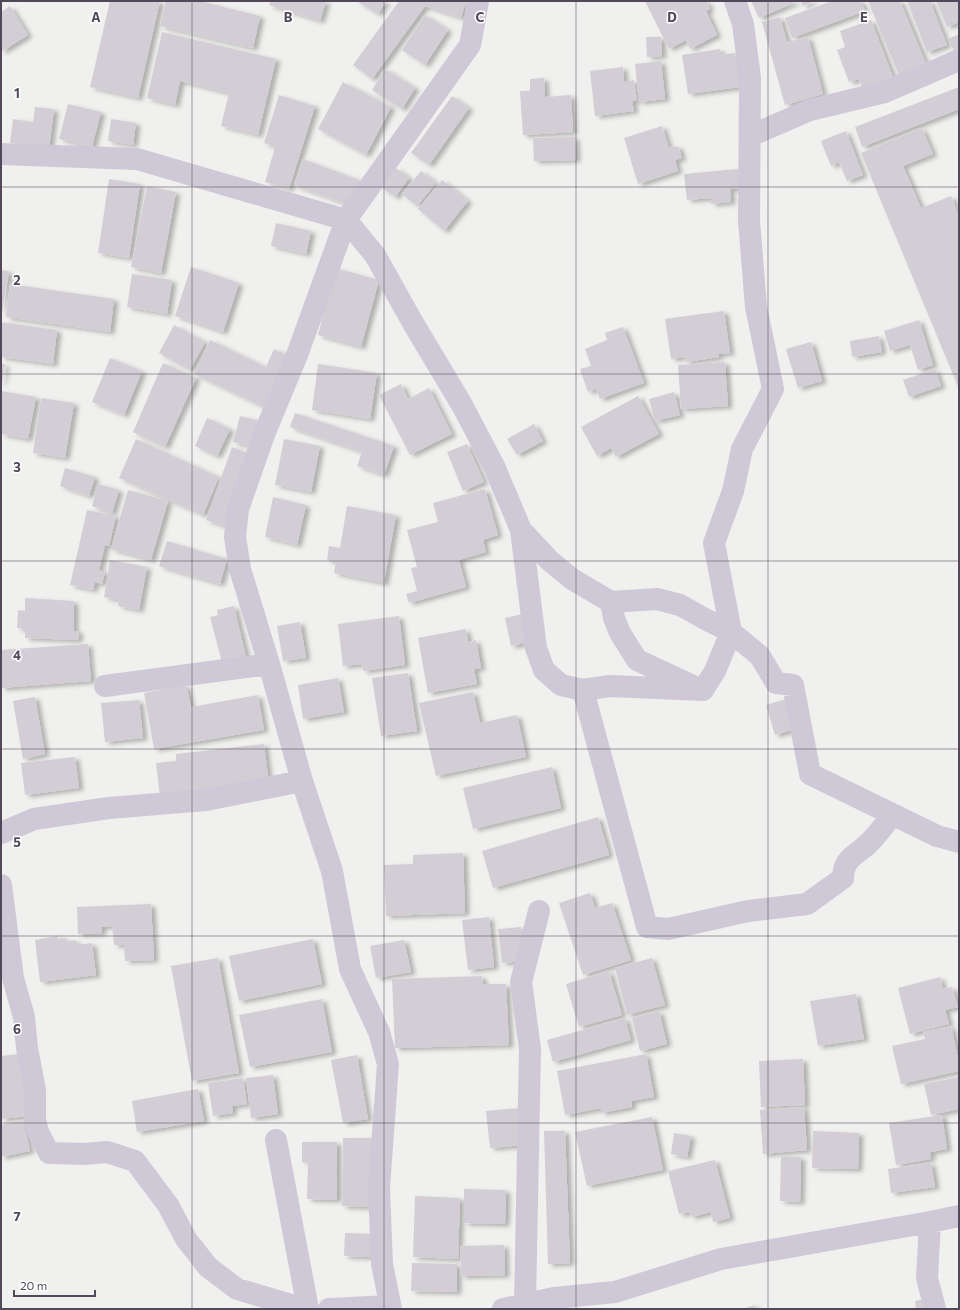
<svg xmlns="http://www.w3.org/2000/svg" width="960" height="1310" font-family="Commissioner,sans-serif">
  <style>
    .building { fill: #d3ced5; filter: url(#shadow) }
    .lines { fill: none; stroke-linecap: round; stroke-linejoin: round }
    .street { stroke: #cfc9d7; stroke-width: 22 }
    .grid { fill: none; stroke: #51485a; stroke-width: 1; stroke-opacity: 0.55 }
    .grid-label { font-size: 13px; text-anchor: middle; font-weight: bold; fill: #51485a; stroke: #fff; stroke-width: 3; stroke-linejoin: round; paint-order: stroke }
  </style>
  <defs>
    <filter id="shadow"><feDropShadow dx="4.5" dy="2.5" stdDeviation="2" flood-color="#0004"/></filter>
  </defs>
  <rect width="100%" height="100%" fill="#f0f0ee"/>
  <path class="building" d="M110 1H160L138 98 90 87Z
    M166 1H200L260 16 253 48 160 26Z
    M271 1H326L320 21 269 5Z
    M356 1H386L378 14Z
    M399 1H466L461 18 425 6 372 79 353 65Z
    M645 1H706L710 9 706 11 717 35 690 49 686 40 669 49Z
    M751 1H798L759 18Z
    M801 1H815L803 6Z
    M832 1H861L865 11 792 38 785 18Z
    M868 1H900L926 64 899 76Z
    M907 1H930L947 45 927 52Z
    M936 1H959V22L947 27Z
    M10 6 28 35 1 52V12Z
    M425 15 448 30 425 65 402 50Z
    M780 17 787 42 808 37 823 94 785 105 762 22Z
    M871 20 894 80 864 92 859 79 849 82 837 50 845 47 840 31Z
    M162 32 276 59 258 135 221 126 229 93 180 81 175 105 147 98Z
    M959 34V56L957 57 948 39Z
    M646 37H661L662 56 647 57Z
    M720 49 721 55 735 53 740 87 688 94 682 55Z
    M661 61 665 99 639 102 635 64Z
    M623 67 624 82 634 80 637 101H632L634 111 595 116 590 71Z
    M385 69 415 88 402 109 372 90Z
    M544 78 545 97 571 95 573 132 523 135 520 91H530V79Z
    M343 82 391 107 366 155 318 129Z
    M959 87V109L862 147 855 127Z
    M279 95 315 106 289 189 265 182 275 147 264 143Z
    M452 96 469 108 429 165 411 153Z
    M68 104 101 112 92 147 59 139Z
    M35 107 54 109 49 149 10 143 13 119 33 122Z
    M111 119 136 123 133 145 108 141Z
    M662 126 669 148 678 146 682 158 675 160 678 171 638 184 624 138Z
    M922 128 933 154 903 166 921 208 951 196 959 216V389L861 153Z
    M846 131 863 175 847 181 839 162 831 166 821 141Z
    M575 137 576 160 534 161 533 138Z
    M303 159 359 180 349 205 294 185Z
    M396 168 409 178 395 197 382 188Z
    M738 169 740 188 730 189 731 202 711 204V198L687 200 684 174Z
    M421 171 436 183 417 206 402 194Z
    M109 179 140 184 129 258 98 253Z
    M442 180 468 201 444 231 418 209Z
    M147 186 176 192 161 273 131 267Z
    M276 223 311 231 306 254 271 246Z
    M191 267 239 283 223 332 175 316Z
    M335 268 379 280 361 347 318 335Z
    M1 270 9 271 2 313H1Z
    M132 274 172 280 167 314 127 307Z
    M10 284 114 299 110 332 6 317Z
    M724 311 730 353 718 354 719 357 686 362 685 357 671 359 665 319Z
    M919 320 933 365 918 370 910 345 890 351 884 331Z
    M1 322 57 330 53 364 1 357Z
    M174 325 205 342 190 370 159 353Z
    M623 327 644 383 600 399 596 389 588 392 580 369 591 366 585 349 607 340 605 333Z
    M879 336 882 352 852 357 850 341Z
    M210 340 266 367 274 349 295 359 270 410 194 374Z
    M811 342 822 381 798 388 786 349Z
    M110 358 142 371 124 415 92 402Z
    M725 362 728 406 681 409 678 365Z
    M163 363 196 378 165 447 133 432Z
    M1 364H5L2 384H1Z
    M318 364 377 373 370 419 312 410Z
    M935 369 941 386 909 397 903 380Z
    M401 384 408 399 429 388 452 434 410 455 379 395Z
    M1 391 36 397 28 439 1 434Z
    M674 392 680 415 655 421 649 399Z
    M638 396 659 434 616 457 611 448 597 456 581 427Z
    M41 398 74 403 65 458 33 453Z
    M295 413 394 446 384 475 357 466 362 452 290 427Z
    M240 416 260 421 254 447 233 442Z
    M207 418 230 429 217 456 195 446Z
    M534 424 543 441 517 455 507 439Z
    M136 439 219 477 203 515 119 478Z
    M284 439 320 446 311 492 275 485Z
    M467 444 484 482 463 491 447 452Z
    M232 447 255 456 230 528 206 520Z
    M65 468 95 477 89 496 60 486Z
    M98 484 119 490 112 513 92 506Z
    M485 489 498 535 483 540 486 552 459 560 466 587 409 603 406 594 417 591 411 568 417 567 407 530 438 522 433 503Z
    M128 490 168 501 151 560 111 549Z
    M273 497 306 505 297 545 265 537Z
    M347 506 396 515 384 583 334 573 336 562 327 560 329 546 340 548Z
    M87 510 116 516 109 546 105 545 99 570 105 572 102 584 95 582 93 590 70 585Z
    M167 541 227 559 220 584 159 566Z
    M110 560 147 567 139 610 118 606 119 600 104 597Z
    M25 598 74 601V631H79L78 640 25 638V629L17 628 18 610 25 611Z
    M234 606 246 657 222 662 210 617 218 615 217 610Z
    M523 614 529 642 511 646 505 618Z
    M399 616 405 665 363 671 362 664 343 666 338 624Z
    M300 622 306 658 283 661 277 626Z
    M466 629 468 642 476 640 481 668 474 669 477 684 428 693 418 638Z
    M88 644 91 681 1 688V650Z
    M408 673 417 731 381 736 372 678Z
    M338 678 344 712 303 719 298 685Z
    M186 685 191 707 258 695 264 730 154 749 144 693Z
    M473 692 480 723 517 715 526 757 436 776 419 703Z
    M35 697 45 754 23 759 13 701Z
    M786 699 795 729 775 735 766 705Z
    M139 700 143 738 105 742 101 703Z
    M264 744 269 785 160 797 156 763 176 761V754Z
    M75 757 79 788 25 795 21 763Z
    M552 767 561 808 473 829 463 788Z
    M598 817 609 855 493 888 482 851Z
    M463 853 465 913 386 916 384 865 413 864V855Z
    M590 893 595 908 612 903 631 960 583 975 559 903Z
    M151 904 154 960 125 961 124 945H114L112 926 101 927 102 933 78 934 77 907Z
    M489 917 494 967 468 970 462 920Z
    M521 927 524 961 502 963 498 929Z
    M57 936V939L66 938 67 942 76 940V945L92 943 96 975 40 982 35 940Z
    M313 939 322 984 239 1001 229 956Z
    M404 940 411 972 376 978 370 946Z
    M218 958 239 1073 192 1081 171 966Z
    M652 958 665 1005 627 1015 615 968Z
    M609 971 622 1015 579 1027 566 984Z
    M482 976 483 984H506L509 1045 395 1048 392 979Z
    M940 977 943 989 952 987 958 1007 945 1010 949 1024 910 1034 898 988Z
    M856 994 864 1039 818 1046 810 1001Z
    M322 999 332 1052 250 1067 239 1015Z
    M659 1011 667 1044 640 1051 632 1018Z
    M625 1018 631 1040 553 1062 547 1040Z
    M951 1026 959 1063V1071L901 1084 892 1046 925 1039 923 1032Z
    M19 1054 27 1116 1 1119V1056Z
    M646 1054 654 1097 631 1101 632 1107 601 1113V1108L565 1115 557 1071Z
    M357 1055 368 1119 343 1123 331 1060Z
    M803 1059 805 1105 761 1107 759 1061Z
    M273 1075 278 1114 251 1118 246 1078Z
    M959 1077V1109L931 1115 924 1084Z
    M243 1078 247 1104 232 1106 233 1113 213 1116 208 1083Z
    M198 1089 204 1121 137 1132 132 1101Z
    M804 1107 807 1150 763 1154 760 1110Z
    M520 1108 523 1145 490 1148 486 1111Z
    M942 1115 947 1149 930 1152 931 1159 896 1165 889 1123Z
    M652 1117 663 1170 587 1186 575 1132Z
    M23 1120 30 1151 1 1157V1125Z
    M544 1131H565L570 1263 548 1264Z
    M813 1131 859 1133 858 1169 812 1168Z
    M674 1133 691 1136 687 1157 671 1154Z
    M343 1138H373L372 1207 342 1206Z
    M302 1142H337V1200L307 1199 308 1163 302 1162Z
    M781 1157H801L800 1202 780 1201Z
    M715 1160 730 1218 713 1222 711 1212 691 1217 690 1212 679 1214 668 1171Z
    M931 1163 935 1187 891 1193 888 1169Z
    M464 1189 506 1190 505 1224 464 1223Z
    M415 1196 460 1198 458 1259 413 1257Z
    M345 1233 371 1234 370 1257 344 1256Z
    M504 1245 505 1275 461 1276 460 1246Z
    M412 1263 457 1264V1292L411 1291Z
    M931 1298 933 1309H913L916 1308 915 1301Z
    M755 1305 756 1309H742Z"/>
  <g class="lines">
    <path class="street" d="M750 136 810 110 885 92 959 60
      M1 154 137 159 346 220 375 255 413 323 462 405 494 466 521 530 536 648 544 670 561 685 583 690 610 686 703 690
      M521 530 550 561 572 579 611 602 657 599 680 605 705 619 731 632 760 656 776 683 793 685 810 774 937 836 959 842
      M611 602 614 618 620 633 637 660 693 686
      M105 686 269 664
      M583 690 647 927 668 929 748 911 807 904 843 878C843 857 859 854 870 842 878 834 885 824 892 815
      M703 690 715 671 731 632 714 543 733 491 742 449 773 389 756 307 749 221 750 78 743 24 735 1
      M1 833 34 819 109 808 206 800 302 781
      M1 885 13 978 24 1017 27 1048 35 1090V1120L38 1132 49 1153 84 1154 107 1152 135 1161 168 1205 186 1239 208 1267 237 1289 305 1309
      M276 1140 308 1309
      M930 1222 927 1278 935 1309
      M525 1305 530 1049 521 982 539 911
      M329 1309 389 1306
      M391 1309 382 1264 379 1188 388 1064 379 1032 350 969 332 871 302 781 269 664 240 569 235 537 238 509 265 432 297 355 346 220 470 45 478 1
      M503 1309 554 1298 615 1292 721 1259 930 1222 959 1216"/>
  </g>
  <path class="grid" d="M192 1V1309M384 1V1309M576 1V1309M768 1V1309M1 187H959M1 374H959M1 561H959M1 749H959M1 936H959M1 1123H959"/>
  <g class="grid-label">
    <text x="96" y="22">A</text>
    <text x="288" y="22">B</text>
    <text x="480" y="22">C</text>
    <text x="672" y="22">D</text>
    <text x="864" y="22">E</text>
    <text x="17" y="98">1</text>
    <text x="17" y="285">2</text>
    <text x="17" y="472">3</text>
    <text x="17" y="660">4</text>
    <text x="17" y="847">5</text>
    <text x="17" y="1034">6</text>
    <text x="17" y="1221">7</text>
  </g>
  <rect width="960" height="1310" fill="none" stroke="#51485a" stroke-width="4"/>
  <path d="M14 1290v6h81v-6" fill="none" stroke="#51485a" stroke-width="2"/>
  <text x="20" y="1290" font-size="12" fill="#51485a" stroke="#ffffff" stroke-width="3" paint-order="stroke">20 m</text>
</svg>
